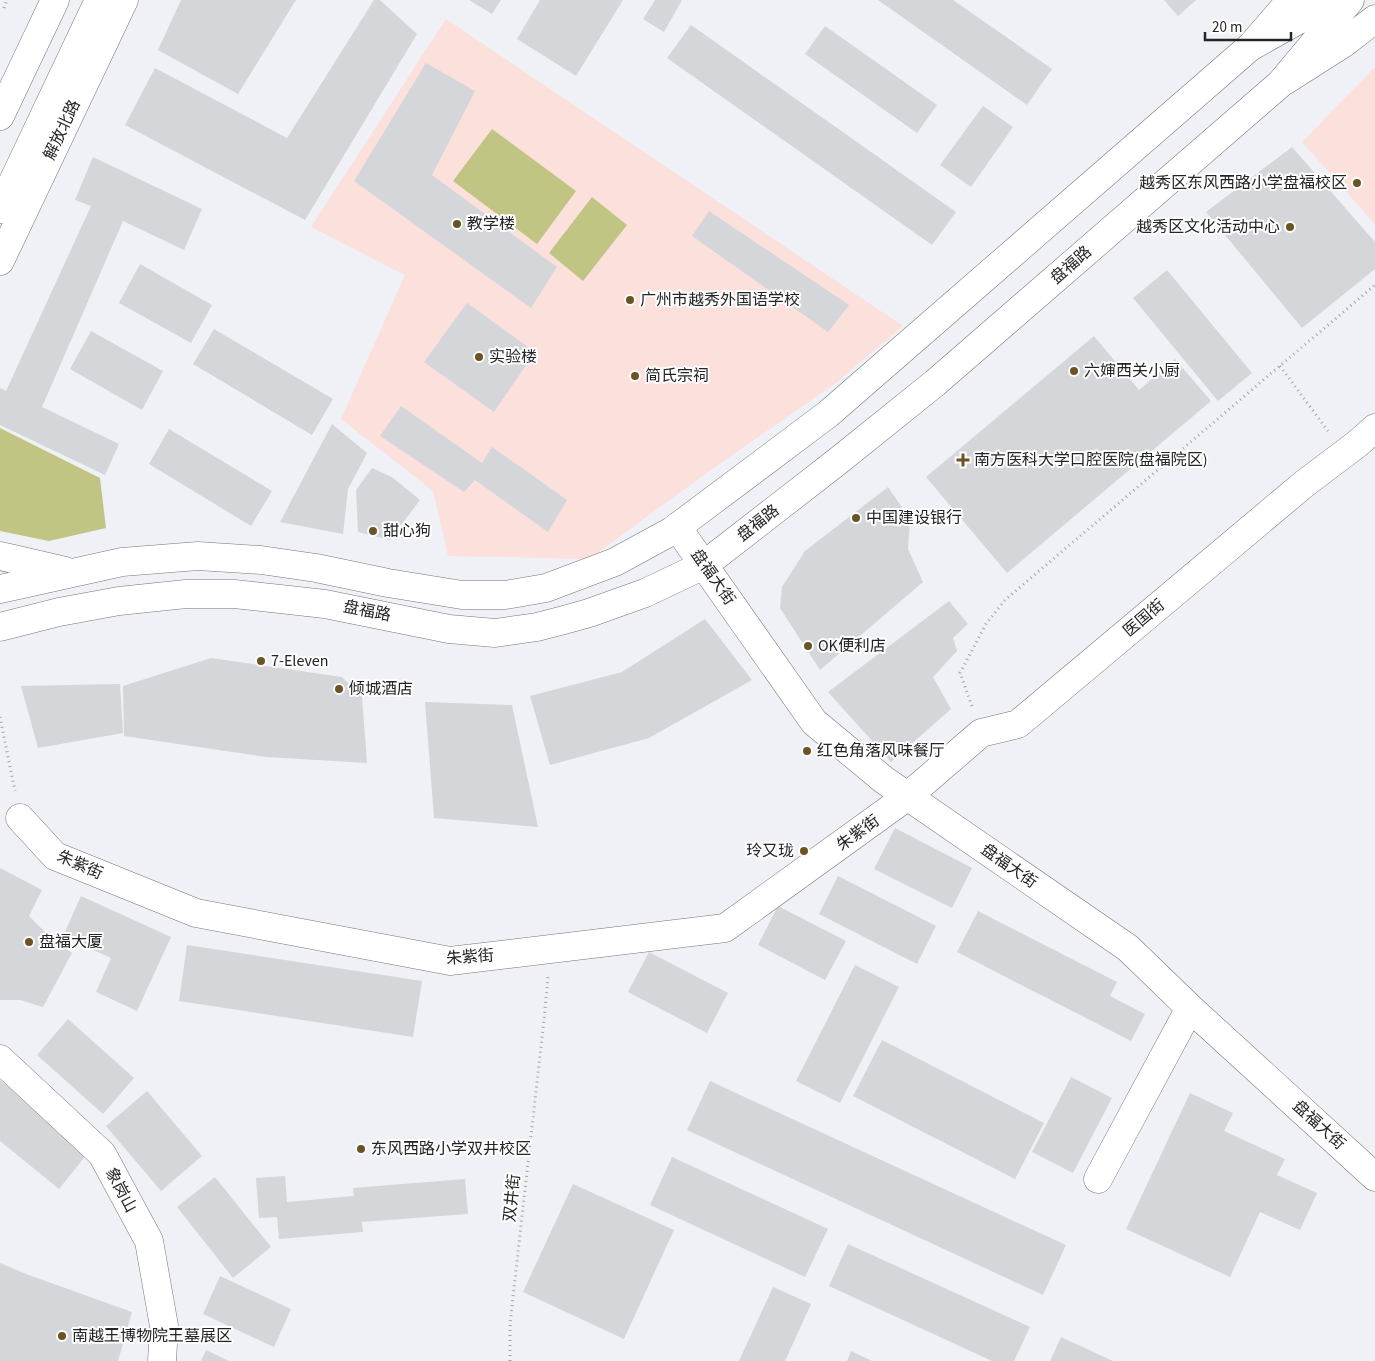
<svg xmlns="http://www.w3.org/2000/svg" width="1375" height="1361" font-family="'Source Sans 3','Noto Sans SC',sans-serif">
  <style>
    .education { fill: #fbe0dc }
    .green { fill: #c1c584 }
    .building { fill: #d4d6da }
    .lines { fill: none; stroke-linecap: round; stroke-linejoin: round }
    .minor-casing { stroke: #74757a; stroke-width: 29 }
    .major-casing { stroke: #74757a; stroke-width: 29 }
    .path { stroke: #a2a4a8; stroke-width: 3; stroke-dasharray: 1 4; stroke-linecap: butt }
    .minor { stroke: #fff; stroke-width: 28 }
    .major { stroke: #fff; stroke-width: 28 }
    .poi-dot { fill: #6a5423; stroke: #fefefe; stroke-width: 2 }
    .labels { text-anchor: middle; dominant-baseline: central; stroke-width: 4; stroke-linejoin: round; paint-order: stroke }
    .street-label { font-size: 16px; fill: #232426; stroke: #fefefe }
    .poi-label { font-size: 16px; fill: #232426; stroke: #fefefe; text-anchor: start }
  </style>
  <rect width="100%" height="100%" fill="#eff1f6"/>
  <path class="education" d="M446 19 903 326 836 383 708 472 589 559 448 556 433 491 341 419 405 275 311 227Z
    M1375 67V224L1302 142Z"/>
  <path class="green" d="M492 129 576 191 537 244 453 181Z
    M592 197 627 225 583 281 549 253Z
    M0 428 100 478 106 528 49 541 0 531Z"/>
  <path class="building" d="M181 0H296L238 94 158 50Z
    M374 0H380L417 34 305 220 125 125 155 68 287 138Z
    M469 0H501L492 14Z
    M540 0H623L576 76 517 39Z
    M655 0H682L664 32 643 19Z
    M878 0H953L1052 69 1027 105Z
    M1164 0H1196L1178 16Z
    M691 25 956 212 932 245 667 58Z
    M825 26 937 105 917 133 805 54Z
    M426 63 475 91 432 175 557 267 531 308 354 181Z
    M983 106 1013 127 971 187 940 165Z
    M1292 147 1375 242V269L1302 328 1206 212Z
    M93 157 202 209 184 250 123 221 42 407 119 444 105 475 0 425V388L6 391 91 206 75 200Z
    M709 211 849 305 828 332 692 236Z
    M140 264 212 305 191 343 119 303Z
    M1167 270 1252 373 1218 401 1133 298Z
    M467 303 535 352 494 412 424 362Z
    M214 329 333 399 312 435 193 364Z
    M91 331 163 371 142 410 70 369Z
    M1094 336 1139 390 1175 359 1211 401 1007 573 926 477Z
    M401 406 482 463 492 447 567 500 548 532 475 480 464 492 380 436Z
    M332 424 367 453 348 489 343 534 280 522Z
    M169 429 272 491 251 526 149 464Z
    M372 468 392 477 420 500 390 540 358 532 356 490Z
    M888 487 910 519 908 549 923 582 820 670 780 608 782 587 805 551Z
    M949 601 968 624 953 638 957 651 933 677 951 709 891 762 828 692Z
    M705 619 752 680 649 738 550 765 530 696 622 672Z
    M211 658 342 677 362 697 367 763 266 757 124 736 123 686Z
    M120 684 123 733 38 748 21 686Z
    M425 702 512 705 538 827 434 818Z
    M895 828 972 868 952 908 874 869Z
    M0 868 42 890 29 916 45 932 72 953 43 1007 20 1000H0Z
    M838 876 936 926 917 964 819 914Z
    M81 896 171 937 137 1011 96 992 111 958 63 936Z
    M778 906 846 941 825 980 758 945Z
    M978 911 1117 982 1110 996 1145 1014 1131 1041 957 952Z
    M187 945 422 981 413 1037 179 1001Z
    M649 952 728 993 707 1033 628 992Z
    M855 965 899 987 840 1103 796 1081Z
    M68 1019 134 1078 103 1114 37 1055Z
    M882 1040 1044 1123 1015 1179 853 1096Z
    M1071 1077 1112 1098 1073 1173 1032 1152Z
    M0 1080 88 1153 59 1189 0 1141Z
    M710 1081 1066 1245 1043 1295 687 1130Z
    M147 1091 202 1156 161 1191 106 1126Z
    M1190 1093 1233 1113 1224 1131 1285 1159 1277 1175 1317 1193 1300 1230 1260 1212 1230 1277 1126 1229Z
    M672 1157 828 1229 805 1277 650 1205Z
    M285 1176 287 1202 354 1196 353 1188 465 1179 468 1214 362 1222 363 1232 279 1239 277 1217 259 1218 256 1178Z
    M215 1177 271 1247 233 1278 177 1207Z
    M573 1184 674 1230 624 1339 523 1292Z
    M848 1244 1030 1327 1014 1361H992L829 1286Z
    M0 1263 26 1274 132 1312 118 1361H0Z
    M220 1276 291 1309 274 1347 203 1314Z
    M773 1287 811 1304 785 1361H739Z
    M1061 1337 1113 1361H1050Z
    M206 1350 229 1361H201Z
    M851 1351 872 1361H847Z"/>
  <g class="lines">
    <g class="minor-casing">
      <path id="minor" d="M1253 44 1291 0
        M1286 80 1344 43 1375 19
        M677 527 814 722 884 780 1128 948 1190 1008 1375 1177
        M20 818 55 856 196 913 450 961 725 928 908 796 981 733 1018 724 1304 484 1357 444 1375 428
        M0 1059 102 1154 149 1241 164 1326 162 1361
        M1098 1179 1190 1008"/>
    </g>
    <g class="major-casing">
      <path id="major" d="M0 116 55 0
        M0 209 99 0
        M0 261 124 0
        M0 556 65 571
        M0 589 122 562 198 556 261 560 316 568 388 583 462 595H505L546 588 615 562 672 531 828 414 1250 47 1334 0
        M0 627 59 612 119 601 186 594H234L325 604 449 629 495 633 537 627 564 620 589 613 645 593 704 565 838 461 935 383 1281 83 1350 0"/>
    </g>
    <path class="path" d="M4 8 7 0
      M1280 366 1328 431
      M972 706 960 673 986 624 1005 600 1375 285
      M0 717 15 791
      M510 1361V1324L544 1020 548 977"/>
    <use href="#minor" class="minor"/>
    <use href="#major" class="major"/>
  </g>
  <g class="poi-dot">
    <circle cx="1357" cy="183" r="5"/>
    <circle cx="457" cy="224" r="5"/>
    <circle cx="1290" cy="227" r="5"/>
    <circle cx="630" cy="300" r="5"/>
    <circle cx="479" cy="357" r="5"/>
    <circle cx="1074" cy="371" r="5"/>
    <circle cx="635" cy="376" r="5"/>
    <path d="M960.5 452.5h5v5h5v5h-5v5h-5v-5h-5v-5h5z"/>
    <circle cx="856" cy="518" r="5"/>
    <circle cx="373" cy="531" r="5"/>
    <circle cx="808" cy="646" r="5"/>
    <circle cx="261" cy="661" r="5"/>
    <circle cx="339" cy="689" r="5"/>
    <circle cx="807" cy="751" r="5"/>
    <circle cx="804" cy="851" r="5"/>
    <circle cx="29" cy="942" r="5"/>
    <circle cx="361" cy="1149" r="5"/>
    <circle cx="62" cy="1336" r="5"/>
  </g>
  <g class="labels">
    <g class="street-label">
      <text transform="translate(62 130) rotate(-65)">解放北路</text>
      <text transform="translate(1071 265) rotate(-41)">盘福路</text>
      <text transform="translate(758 523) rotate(-38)">盘福路</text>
      <text transform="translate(713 577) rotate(55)">盘福大街</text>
      <text transform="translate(367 611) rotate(11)">盘福路</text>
      <text transform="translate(1144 618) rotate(-40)">医国街</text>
      <text transform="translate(858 833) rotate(-36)">朱紫街</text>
      <text transform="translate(80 865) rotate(24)">朱紫街</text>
      <text transform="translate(1009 866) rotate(35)">盘福大街</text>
      <text transform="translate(470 957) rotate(-4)">朱紫街</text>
      <text transform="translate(1319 1125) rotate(42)">盘福大街</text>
      <text transform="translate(121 1190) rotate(62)">象岗山</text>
      <text transform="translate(512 1198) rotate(-84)">双井街</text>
    </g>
    <g class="poi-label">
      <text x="1347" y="183" text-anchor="end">越秀区东风西路小学盘福校区</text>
      <text x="467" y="224">教学楼</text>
      <text x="1280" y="227" text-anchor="end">越秀区文化活动中心</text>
      <text x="640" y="300">广州市越秀外国语学校</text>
      <text x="489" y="357">实验楼</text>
      <text x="1084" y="371">六婶西关小厨</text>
      <text x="645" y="376">简氏宗祠</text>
      <text x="974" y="460">南方医科大学口腔医院(盘福院区)</text>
      <text x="866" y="518">中国建设银行</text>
      <text x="383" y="531">甜心狗</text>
      <text x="818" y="646">OK便利店</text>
      <text x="271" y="661">7-Eleven</text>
      <text x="349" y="689">倾城酒店</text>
      <text x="817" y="751">红色角落风味餐厅</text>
      <text x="794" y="851" text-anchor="end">玲又珑</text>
      <text x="39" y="942">盘福大厦</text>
      <text x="371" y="1149">东风西路小学双井校区</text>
      <text x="72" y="1336">南越王博物院王墓展区</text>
    </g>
  </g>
  <path d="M1205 32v8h86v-8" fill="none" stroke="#232426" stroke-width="2.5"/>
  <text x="1212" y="32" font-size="15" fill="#232426" stroke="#fefefe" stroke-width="4" paint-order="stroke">20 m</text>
</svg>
